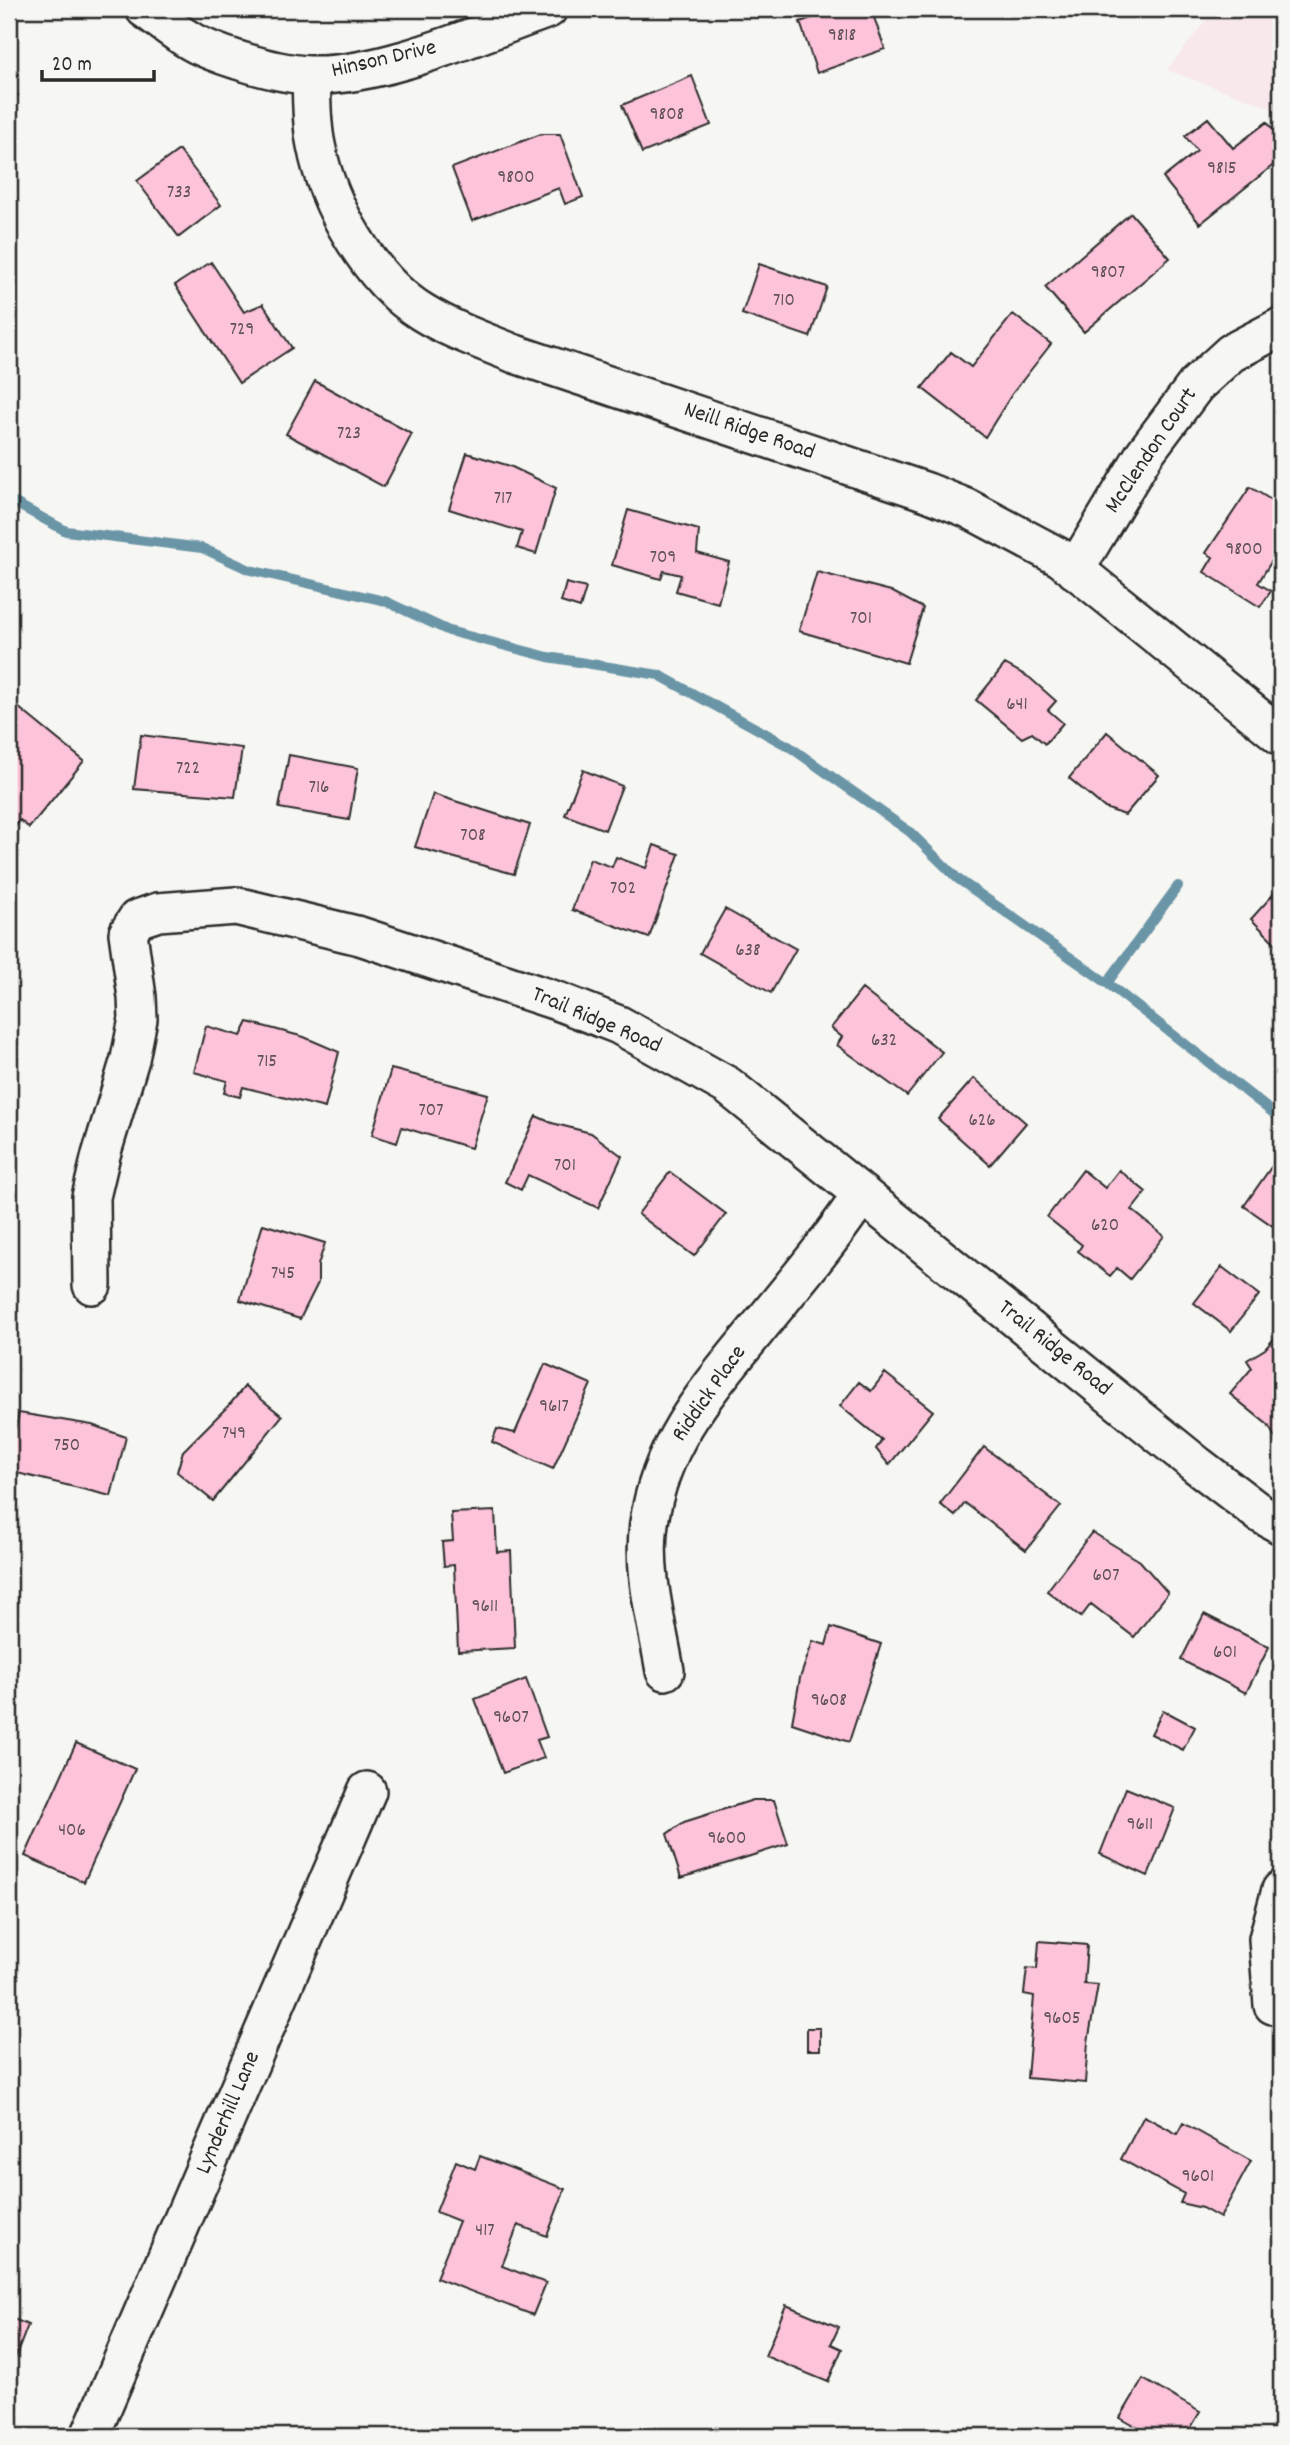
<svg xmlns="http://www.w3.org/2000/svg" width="1290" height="2445" font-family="Dekko,sans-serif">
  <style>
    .built { fill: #f8e7eb }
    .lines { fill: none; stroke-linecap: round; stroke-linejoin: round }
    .stream { stroke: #6b95a6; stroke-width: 10 }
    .building { fill: #fcc3da; stroke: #2b2b2b; stroke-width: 2 }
    .street-casing { stroke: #2b2b2b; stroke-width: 42 }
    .street { stroke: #f6f6f2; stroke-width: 37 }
    .labels { text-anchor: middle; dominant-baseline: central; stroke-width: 6; stroke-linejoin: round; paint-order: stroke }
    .number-label { font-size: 19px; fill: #5f5157 }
    .street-label { font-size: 23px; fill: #2b2b2b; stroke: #f6f6f2 }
  </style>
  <rect width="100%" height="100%" fill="#f6f6f2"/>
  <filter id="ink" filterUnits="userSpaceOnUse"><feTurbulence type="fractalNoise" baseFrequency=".0143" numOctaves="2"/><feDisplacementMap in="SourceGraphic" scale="14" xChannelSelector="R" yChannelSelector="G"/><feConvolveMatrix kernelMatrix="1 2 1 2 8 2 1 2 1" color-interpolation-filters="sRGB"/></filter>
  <g filter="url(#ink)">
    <path class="built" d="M1215 9H1281V111L1167 70Z"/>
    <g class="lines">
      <path class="stream" d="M9 502 15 503 66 531 202 548 250 570 385 601 449 631 548 657 659 675 790 747 910 832 958 879 1107 983 1281 1119
        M1107 983 1178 886"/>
    </g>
    <path class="building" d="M838 9H871L885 49 817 73 800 22Z
      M692 76 711 125 642 153 622 105Z
      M9 83 18 95 9 103Z
      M1208 118 1233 148 1267 122 1281 140V159L1200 224 1163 178 1197 151 1185 136Z
      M541 134H560L583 197 565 204 559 188 472 221 452 168Z
      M179 150 221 205 179 237 137 181Z
      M1131 213 1170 258 1084 332 1045 287Z
      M211 262 244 312 263 304 292 348 239 383 175 285Z
      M759 264 827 287 810 337 742 314Z
      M1013 314 1051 344 1012 394 985 437 922 388 951 352 971 367Z
      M315 381 412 434 384 487 286 434Z
      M467 453 510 466 556 488 536 554 517 548 522 532 449 509Z
      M1250 487 1281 506V546L1258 583 1271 591 1260 607 1204 572 1213 557 1206 553Z
      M628 510 699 530 697 553 729 562 718 603 676 591 681 575 664 571 661 579 612 565Z
      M817 572 891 591 923 608 906 663 799 631Z
      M566 583 586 588 580 608 561 602Z
      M1005 664 1030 678 1056 701 1048 710 1063 723 1045 744 1032 733 1022 738 976 700Z
      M18 707 84 761 29 828 20 820 9 834V718Z
      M1107 732 1159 775 1125 815 1105 808 1069 778Z
      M141 735 242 748 235 797 134 789Z
      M289 755 358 768 349 820 279 808Z
      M583 770 622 786 605 830 565 815Z
      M433 794 530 825 514 874 415 847Z
      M654 845 679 854 649 938 572 910 590 859 612 867 616 857 646 868Z
      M1281 886V949L1251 919Z
      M725 909 796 949 771 993 700 953Z
      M862 989 942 1052 907 1096 837 1045 842 1037 831 1028Z
      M248 1022 304 1037 339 1052 325 1108 243 1087 240 1097 224 1093 227 1081 194 1072 206 1026 241 1036Z
      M391 1069 488 1094 471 1148 402 1127 397 1143 372 1135Z
      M974 1078 1026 1123 990 1165 938 1119Z
      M536 1116 552 1123 591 1133 622 1156 598 1208 528 1175 521 1190 505 1182Z
      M1274 1163 1281 1168 1280 1231 1244 1206Z
      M1083 1170 1105 1188 1119 1170 1146 1192 1132 1210 1164 1236 1130 1279 1117 1268 1110 1276 1078 1251 1082 1245 1047 1217Z
      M670 1172 726 1214 694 1256 638 1214Z
      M263 1224 325 1243 318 1265V1283L300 1319 240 1300Z
      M1222 1267 1259 1295 1231 1331 1194 1303Z
      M1278 1334 1281 1336V1431L1277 1441 1268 1425 1230 1394 1252 1368 1247 1360 1265 1349Z
      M545 1364 591 1384 553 1469 492 1442 497 1429 515 1433Z
      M885 1373 933 1411 889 1465 876 1449 882 1440 840 1406 859 1382 871 1391Z
      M245 1386 282 1416 213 1501 177 1472 183 1451 231 1403Z
      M19 1413 92 1425 126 1437 111 1496 9 1471V1455Z
      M984 1447 1061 1506 1026 1550 965 1503 955 1516 940 1504Z
      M495 1511 497 1552 511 1551 515 1648 458 1651 454 1565 444 1566 442 1542 453 1541 451 1513Z
      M1092 1532 1140 1561 1168 1593 1134 1637 1091 1604 1081 1617 1047 1591Z
      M1204 1614 1269 1647 1246 1693 1181 1660Z
      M831 1627 881 1644 849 1742 792 1723 800 1678 813 1641 826 1645Z
      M526 1679 547 1737 537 1740 544 1758 503 1773 475 1699Z
      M1163 1710 1195 1727 1183 1750 1151 1734Z
      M76 1743 135 1769 84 1882 25 1856Z
      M1126 1788 1175 1808 1148 1876 1100 1854Z
      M753 1800H774L788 1844 681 1878 667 1834 684 1822Z
      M1039 1941 1087 1945 1084 1984 1098 1985 1088 2042 1085 2083 1027 2078 1034 1996 1024 1994 1027 1968 1037 1969Z
      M807 2028H820V2050H807Z
      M1144 2116 1177 2134 1183 2123 1251 2161 1220 2218 1202 2208 1180 2203 1184 2194 1121 2159Z
      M480 2156 565 2189 547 2236 518 2225 502 2266 546 2283 533 2315 436 2278 459 2221 436 2212 456 2161 475 2169Z
      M786 2305 839 2327 831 2344 842 2349 828 2382 765 2356Z
      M9 2317 28 2325 9 2374Z
      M1143 2379 1200 2412 1186 2436H1152L1120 2418Z"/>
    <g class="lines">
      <g class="street-casing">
        <path id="street" d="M145 9C162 21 179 36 198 45 226 58 281 75 311 75 383 77 480 33 548 9
          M311 76C312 99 311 122 316 145 327 204 370 280 422 312 451 330 483 341 515 354L927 492 967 508 1061 558 1281 736
          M1075 570 1145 453 1196 385 1231 353 1281 327
          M92 1285 91 1197 101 1155 130 1059 138 1019 137 997 128 933 137 919 158 912 236 906 360 936 560 1002 619 1025 728 1086 1197 1465 1261 1514 1281 1525
          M665 1671C657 1623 642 1572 649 1523 660 1444 706 1392 755 1332 792 1286 830 1242 862 1194
          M1273 2005 1268 1939 1281 1890
          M90 2436 367 1791"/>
      </g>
      <use href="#street" class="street"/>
    </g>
  </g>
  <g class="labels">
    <g class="number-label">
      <text x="842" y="36">9818</text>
      <text x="667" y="115">9808</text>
      <text x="1222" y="169">9815</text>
      <text x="516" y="178">9800</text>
      <text x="179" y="193">733</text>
      <text x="1108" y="273">9807</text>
      <text x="784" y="301">710</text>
      <text x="242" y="330">729</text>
      <text x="349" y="434">723</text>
      <text x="503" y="499">717</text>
      <text x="1244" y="550">9800</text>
      <text x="663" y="558">709</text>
      <text x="861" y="619">701</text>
      <text x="1017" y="705">641</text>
      <text x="188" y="769">722</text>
      <text x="319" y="788">716</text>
      <text x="473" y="836">708</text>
      <text x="623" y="889">702</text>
      <text x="748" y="951">638</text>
      <text x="884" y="1041">632</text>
      <text x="267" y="1062">715</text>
      <text x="431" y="1111">707</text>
      <text x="982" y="1121">626</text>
      <text x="565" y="1166">701</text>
      <text x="1105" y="1226">620</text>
      <text x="283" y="1274">745</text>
      <text x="554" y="1407">9617</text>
      <text x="234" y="1434">749</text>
      <text x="67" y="1446">750</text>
      <text x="1106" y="1576">607</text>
      <text x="485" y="1607">9611</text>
      <text x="1225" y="1653">601</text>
      <text x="829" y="1701">9608</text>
      <text x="511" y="1718">9607</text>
      <text x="1140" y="1825">9611</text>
      <text x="72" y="1831">406</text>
      <text x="727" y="1839">9600</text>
      <text x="1062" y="2019">9605</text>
      <text x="1198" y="2177">9601</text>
      <text x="485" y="2231">417</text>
    </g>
    <g class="street-label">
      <text transform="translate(384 60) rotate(-13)">Hinson Drive</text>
      <text transform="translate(749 432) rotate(19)">Neill Ridge Road</text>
      <text transform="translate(1152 451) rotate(-56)">McClendon Court</text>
      <text transform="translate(596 1021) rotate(23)">Trail Ridge Road</text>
      <text transform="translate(1054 1349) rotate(39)">Trail Ridge Road</text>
      <text transform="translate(710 1394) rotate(-55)">Riddick Place</text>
      <text transform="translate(229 2113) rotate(-67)">Lynderhill Lane</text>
    </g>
  </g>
  <rect width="1290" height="2445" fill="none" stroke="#f6f6f2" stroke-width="35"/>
  <rect x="18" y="18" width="1255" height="2410" fill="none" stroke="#2b2b2b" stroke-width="2.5" filter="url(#ink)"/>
  <path d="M42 70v10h112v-10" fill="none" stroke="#2b2b2b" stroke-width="3.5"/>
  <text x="52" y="70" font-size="21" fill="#2b2b2b" stroke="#f6f6f2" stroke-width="5" paint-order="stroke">20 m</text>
</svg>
